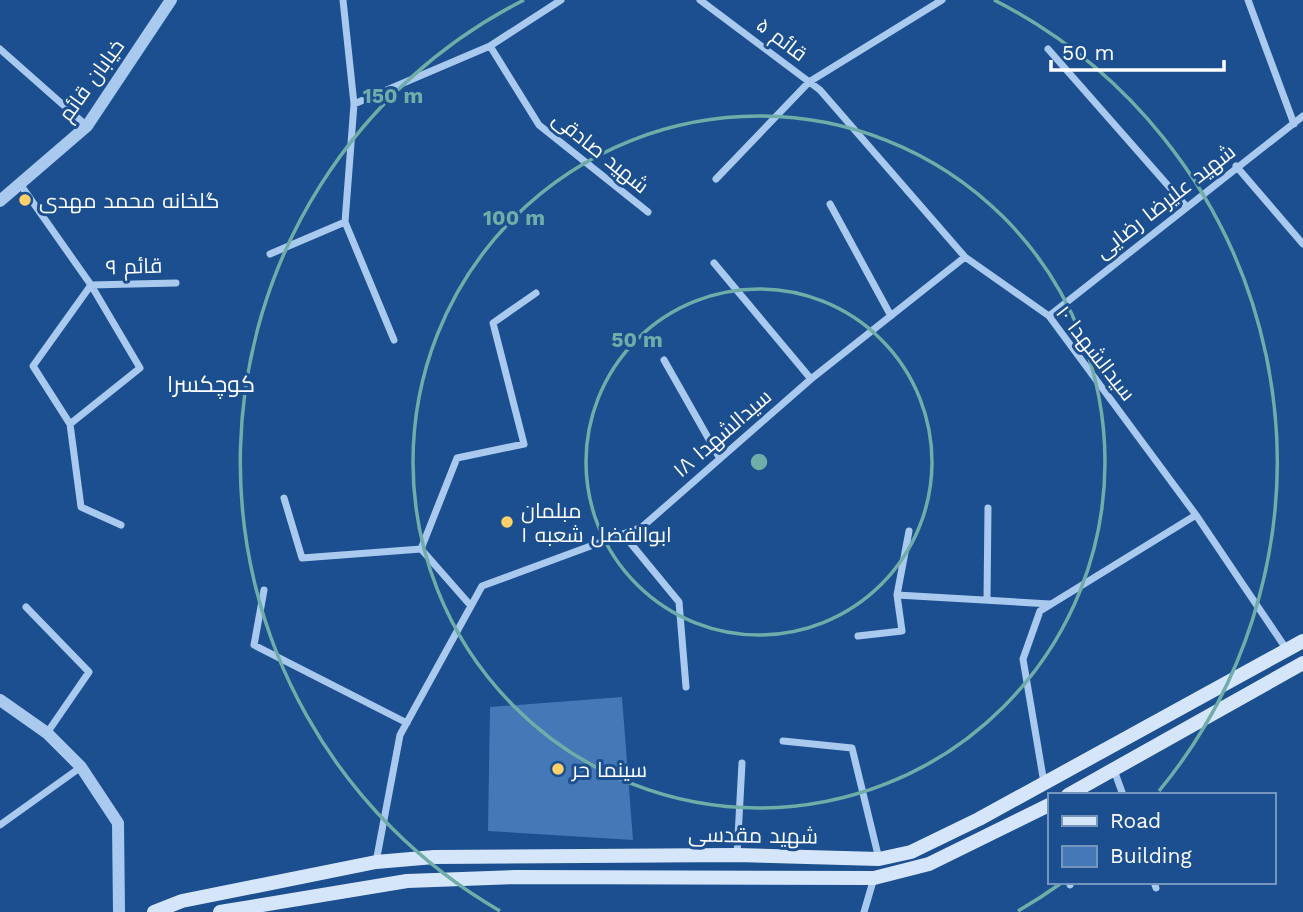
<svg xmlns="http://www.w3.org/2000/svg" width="1303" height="912" font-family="'Work Sans',Cairo,sans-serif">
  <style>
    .building { fill: #4478b7 }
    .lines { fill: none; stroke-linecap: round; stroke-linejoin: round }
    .minor { stroke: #a9c9ee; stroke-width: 7 }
    .tertiary { stroke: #a9c9ee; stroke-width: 12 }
    .secondary { stroke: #d6e6fa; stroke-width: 14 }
    .ring { fill: none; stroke: #6fada8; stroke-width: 3.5 }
    .poi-dot { fill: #ffd166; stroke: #1b4f8f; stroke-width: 2.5 }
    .labels { text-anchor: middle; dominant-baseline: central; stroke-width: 6; stroke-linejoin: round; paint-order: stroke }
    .street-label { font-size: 21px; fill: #fff; stroke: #1b4f8f }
    .poi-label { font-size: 21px; fill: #fff; stroke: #1b4f8f; text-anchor: start }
    .neighbourhood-label { font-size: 23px; fill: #fff; stroke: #1b4f8f }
    .centre { fill: #6fada8; stroke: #1b4f8f; stroke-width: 3.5 }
    .ring-label { font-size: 21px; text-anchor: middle; font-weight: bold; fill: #6fada8; stroke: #1b4f8f; stroke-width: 6; stroke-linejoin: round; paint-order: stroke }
  </style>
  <rect width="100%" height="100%" fill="#1b4f8f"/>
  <path class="building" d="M622 697 633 840 488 831 490 707Z"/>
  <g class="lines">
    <path class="minor" d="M343 0 354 104 345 222 394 340
      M700 0 820 90 965 257 1049 316 1196 515 1287 650
      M1248 0 1294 124
      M490 46 539 125 648 212
      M0 49 87 126
      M1048 49 1186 206
      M354 104 490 46 561 0
      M1236 166 1303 244
      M716 179 809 82 942 0
      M20 184 91 285 176 283
      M830 204 891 316
      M270 254 345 222
      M714 263 811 379
      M1049 316 1303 116
      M664 360 719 457
      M70 424 140 368 91 285 33 366 70 424 81 507 121 525
      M284 498 302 558 421 549
      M623 534 679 602 686 687
      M264 590 254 645 407 723
      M897 595 909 531
      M987 600 988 508
      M471 606 421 549 457 458 524 444 493 323 536 293
      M26 607 89 672 47 733
      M858 636 902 631 897 595 1050 604
      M783 741 852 748 879 859
      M1114 770 1123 795
      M1044 783 1023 659 1040 611 1196 515
      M0 825 81 767
      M737 855 742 763
      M376 862 400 735 482 586 642 527 811 379 965 257
      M1069 882 1070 885
      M1154 882 1156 888
      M864 912 874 878"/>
    <path class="tertiary" d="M0 201 87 126 171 0
      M0 700 47 733 81 767 118 823 119 912"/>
    <path class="secondary" d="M1068 795 1303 663
      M154 912 182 901 376 862 434 857 737 855 879 859 911 852 979 819 1303 641
      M220 912 407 881 515 877 874 878 929 864 1049 805"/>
  </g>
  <g class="ring">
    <circle cx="759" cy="462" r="173"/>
    <circle cx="759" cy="462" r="346"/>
    <path d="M1060 884A518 518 0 0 1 1018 911M500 911A518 518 0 0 1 524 0M994 0A518 518 0 0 1 1159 791"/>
  </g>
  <g class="poi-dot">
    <circle cx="25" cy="200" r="7"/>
    <circle cx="507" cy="522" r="7"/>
    <circle cx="558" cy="769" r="7"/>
  </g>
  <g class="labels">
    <g class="street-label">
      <text transform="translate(782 39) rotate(37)">قائم ۵</text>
      <text transform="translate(91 80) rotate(-54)">خیابان قائم</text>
      <text transform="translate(601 152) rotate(39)">شهید صادقی</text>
      <text transform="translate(1165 201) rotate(-38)">شهید علیرضا رضایی</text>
      <text transform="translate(134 266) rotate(-2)">قائم ۹</text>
      <text transform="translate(1096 353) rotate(52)">سیدالشهدا ۱۰</text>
      <text transform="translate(722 433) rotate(-41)">سیدالشهدا ۱۸</text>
      <text transform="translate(753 835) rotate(1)">شهید مقدسی</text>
    </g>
    <g class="poi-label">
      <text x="39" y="200">گلخانه محمد مهدی</text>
      <text x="521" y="510">مبلمان<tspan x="521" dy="24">ابوالفضل شعبه ۱</tspan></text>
      <text x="572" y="769">سینما حر</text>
    </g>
    <g class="neighbourhood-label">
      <text x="211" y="384">کوچکسرا</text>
    </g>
  </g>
  <circle cx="759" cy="462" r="10" class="centre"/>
  <g class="ring-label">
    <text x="393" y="103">150 m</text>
    <text x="514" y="225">100 m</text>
    <text x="637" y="347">50 m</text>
  </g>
  <rect x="1048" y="793" width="228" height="91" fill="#1b4f8f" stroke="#7695bc" stroke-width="2"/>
  <rect x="1062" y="816" width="35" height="10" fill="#d6e6fa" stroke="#7695bc" stroke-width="2"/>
  <text x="1110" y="828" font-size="21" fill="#ffffff">Road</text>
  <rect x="1062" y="846" width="35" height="21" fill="#4478b7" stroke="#7695bc" stroke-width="2"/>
  <text x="1110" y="863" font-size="21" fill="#ffffff">Building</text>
  <path d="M1051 60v10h173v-10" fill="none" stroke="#ffffff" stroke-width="3.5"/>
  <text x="1062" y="60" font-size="21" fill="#ffffff" stroke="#1b4f8f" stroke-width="5" paint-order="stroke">50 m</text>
</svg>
